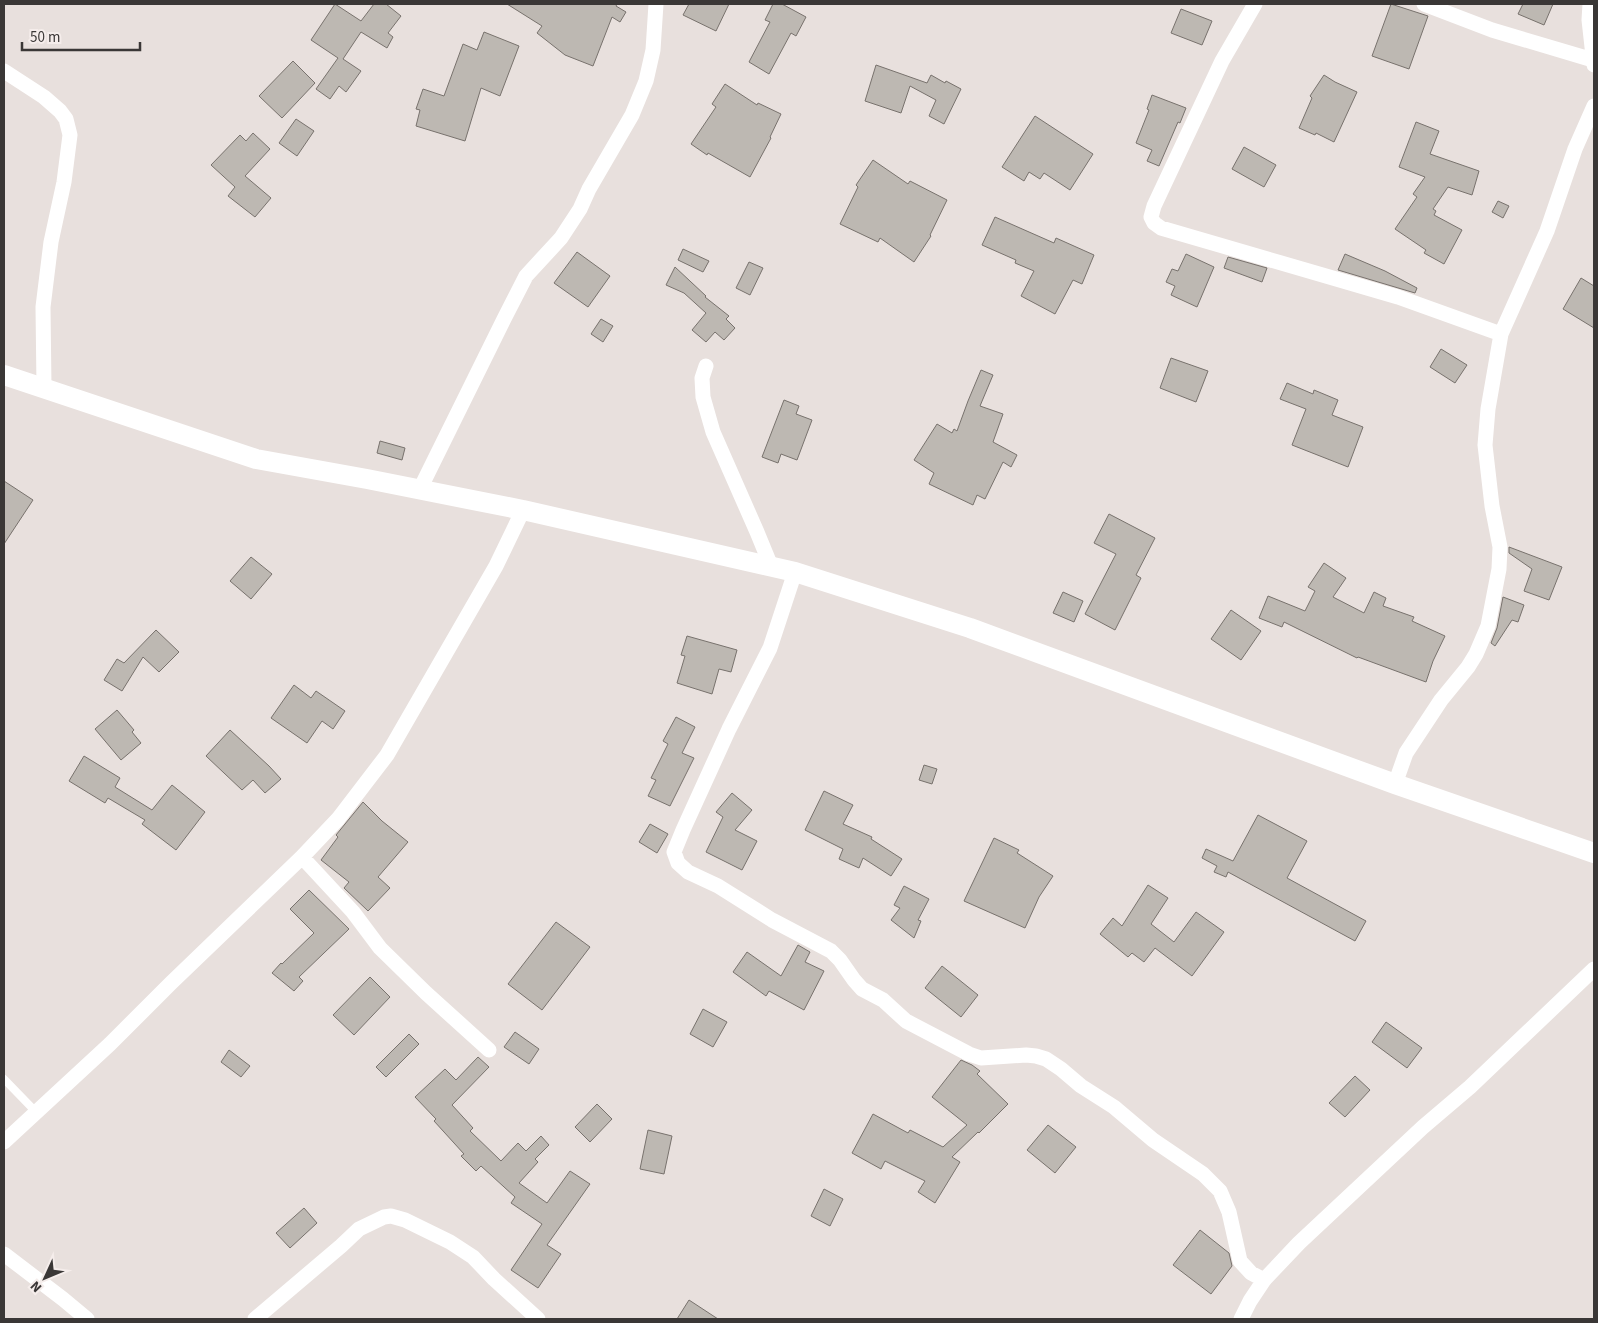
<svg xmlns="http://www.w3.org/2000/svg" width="1598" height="1323" font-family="'Source Sans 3',sans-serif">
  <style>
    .building { fill: #bdb8b2; stroke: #78726d }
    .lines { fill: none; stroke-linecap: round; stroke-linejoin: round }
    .service { stroke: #fff; stroke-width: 8 }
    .minor { stroke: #fff; stroke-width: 15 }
    .tertiary { stroke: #fff; stroke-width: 20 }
  </style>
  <rect width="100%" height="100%" fill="#e8e0dd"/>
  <path class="building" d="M335 4 361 21 374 4H386L401 16 388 33 393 37 387 48 361 32 343 59 361 71 346 92 339 86 330 99 316 89 338 58 311 40Z
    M507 4H617L616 6 626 12 620 22 612 17 593 66 565 55 537 33 542 26Z
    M689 4H729L716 31 683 15Z
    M773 4H782L806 17 796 36 791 33 769 74 749 62 770 22 765 20Z
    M1391 4 1428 16 1409 69 1372 56Z
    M1523 4H1553L1544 25 1518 14Z
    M1181 9 1212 21 1202 45 1171 33Z
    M484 32 519 46 500 96 481 88 465 141 416 126 420 110 416 109 423 89 444 96 463 44 477 50Z
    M293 61 315 83 282 118 259 96Z
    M876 65 927 83 931 75 945 83 946 81 961 89 944 124 929 116 936 100 910 86 901 113 865 101Z
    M1324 75 1335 82 1357 92 1334 142 1316 133 1315 135 1299 128 1312 98 1310 96Z
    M725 84 757 105 758 103 781 114 770 137 771 138 750 177 708 153 707 155 691 144 716 107 712 104Z
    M1152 95 1186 108 1180 123 1178 122 1159 166 1147 161 1152 150 1136 143 1149 110 1147 109Z
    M1035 116 1093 154 1070 190 1044 173 1040 179 1029 172 1024 181 1002 167Z
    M296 119 314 131 297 156 279 143Z
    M1416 122 1439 131 1430 154 1479 171 1472 195 1448 187 1433 209 1436 211 1434 215 1462 230 1444 264 1424 253 1426 250 1395 229 1417 197 1413 194 1425 177 1399 167Z
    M253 133 270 149 245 176 271 198 255 217 228 196 235 187 211 165 240 135 246 141Z
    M1244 147 1276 165 1264 187 1232 169Z
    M873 160 908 184 910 181 947 200 930 235 931 236 914 262 880 238 878 242 840 224 858 187 856 185Z
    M1498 201 1509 206 1503 218 1492 212Z
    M995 217 1054 243 1056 238 1094 255 1082 284 1073 280 1055 314 1021 296 1034 271 1015 263 1016 260 982 245Z
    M683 249 709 261 703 272 678 260Z
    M577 252 610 276 588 307 554 283Z
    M1186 254 1214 267 1197 307 1171 295 1175 286 1166 282 1172 269 1178 271Z
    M1345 254 1385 271 1417 288 1415 293 1338 270Z
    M1228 257 1267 268 1262 282 1224 268Z
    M749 262 763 268 750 295 736 288Z
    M675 267 706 296 705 297 729 316 726 319 735 328 724 340 715 332 706 342 692 330 706 313 684 293 666 285Z
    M1581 278 1594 286V328L1563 309Z
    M601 319 613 326 603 342 591 334Z
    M1441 349 1467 365 1455 383 1430 367Z
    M1171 358 1208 371 1196 402 1160 388Z
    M981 370 993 375 980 406 1003 414 993 442 1017 455 1011 467 1003 462 985 499 977 495 973 505 929 484 934 473 914 460 937 424 952 433 954 429 957 431 968 401Z
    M1287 383 1313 394 1314 390 1338 400 1332 415 1363 427 1348 467 1292 445 1306 409 1280 399Z
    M784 400 799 406 796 414 812 420 797 460 781 454 778 463 762 457Z
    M380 441 405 448 402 460 377 453Z
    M4 481 33 500 4 544Z
    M1109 514 1155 538 1136 575 1141 578 1115 630 1085 614 1116 554 1094 543Z
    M1509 547 1562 567 1549 600 1524 591 1532 569 1509 553Z
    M251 557 272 574 251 599 230 581Z
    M1324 563 1346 578 1333 597 1364 613 1374 592 1386 598 1383 606 1414 617 1412 621 1445 636 1433 661 1426 682 1358 657 1357 658 1284 622 1282 627 1259 618 1268 596 1305 611 1315 591 1308 587Z
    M1063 592 1083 601 1074 622 1053 613Z
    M1503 597 1524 605 1518 622 1512 620 1495 646 1491 643 1497 628Z
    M1231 610 1261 631 1241 660 1211 639Z
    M156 630 179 652 159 672 143 657 122 691 104 680 117 659 124 663Z
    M687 636 737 650 731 672 719 669 712 694 677 683 685 656 681 655Z
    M294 685 311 698 316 691 345 711 333 729 322 721 307 743 271 718Z
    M117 710 134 730 132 732 141 743 121 760 95 729Z
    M676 717 695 727 682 753 694 758 670 806 648 796 656 780 651 778 668 744 663 741Z
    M230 730 269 766 281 779 265 793 253 780 242 790 206 756Z
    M84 756 120 778 115 787 152 810 172 785 205 812 176 850 142 824 145 820 108 798 105 803 69 781Z
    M924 765 937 769 932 784 919 780Z
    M824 791 853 805 843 824 872 837 871 839 902 859 891 876 863 858 859 868 839 859 843 849 805 830Z
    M732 793 752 810 735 830 757 841 742 870 706 852 723 817 716 812Z
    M363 802 382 821 408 842 378 877 390 888 368 911 344 888 349 882 321 860 338 837 336 835Z
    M1258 815 1307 841 1287 878 1366 921 1355 941 1228 872 1226 877 1214 872 1217 866 1202 858 1206 849 1233 861Z
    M650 824 668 834 657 853 639 842Z
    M994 838 1019 850 1017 853 1053 876 1039 897 1025 928 964 901Z
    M1148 885 1168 898 1151 924 1174 942 1196 912 1224 932 1192 976 1155 948 1144 962 1132 953 1128 957 1100 934 1113 918 1122 926Z
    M904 886 929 899 918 920 921 921 914 938 891 920 900 908 894 905Z
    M309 890 349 929 299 977 303 981 294 991 272 973 281 963 282 964 314 933 290 909Z
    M556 922 590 947 542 1010 508 984Z
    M798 945 810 952 805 962 824 971 804 1010 769 991 766 996 733 972 747 952 781 976Z
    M942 966 978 995 961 1017 925 988Z
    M370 977 390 997 354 1035 333 1015Z
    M703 1009 727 1022 713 1047 690 1034Z
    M1386 1022 1422 1048 1407 1068 1372 1042Z
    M515 1032 539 1049 529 1064 504 1047Z
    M409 1034 419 1044 386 1077 376 1067Z
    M229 1050 250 1066 241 1077 221 1062Z
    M478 1057 489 1067 452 1105 473 1128 470 1131 501 1161 518 1143 526 1151 541 1136 549 1145 535 1159 538 1162 519 1183 547 1203 570 1171 590 1184 547 1245 561 1254 538 1288 511 1270 542 1224 511 1203 515 1197 481 1166 476 1171 461 1156 464 1154 434 1121 436 1119 415 1097 445 1069 456 1080Z
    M961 1060 972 1065 980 1071 977 1074 1008 1104 979 1133 978 1132 952 1157 960 1162 935 1203 918 1192 925 1181 885 1161 881 1169 852 1153 873 1114 908 1133 910 1130 943 1147 967 1125 932 1097Z
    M1355 1076 1370 1090 1345 1117 1329 1103Z
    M597 1104 612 1119 590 1142 575 1127Z
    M1048 1125 1076 1147 1055 1173 1027 1150Z
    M648 1130 672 1136 664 1174 640 1169Z
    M824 1189 843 1199 830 1226 811 1216Z
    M304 1208 317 1223 290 1248 276 1233Z
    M1200 1230 1229 1253 1232 1266 1211 1294 1173 1265Z
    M689 1300 718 1319H677Z"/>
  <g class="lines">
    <path class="service" d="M4 1079 36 1112"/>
    <path class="minor" d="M1255 4 1222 61 1154 206 1151 217 1154 223 1161 228 1398 297 1501 334
      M1424 4 1492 30 1593 60
      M1590 4 1589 20 1594 65
      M4 71 44 97 60 111 66 119 70 135 64 182 51 242 43 307 44 387
      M706 366 702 378 703 397 713 432 757 532 771 566
      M420 489 504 319 526 276 561 238 580 209 589 189 632 115 646 81 653 50 656 4
      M795 572 770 648 729 729 683 830 674 852 678 863 688 872 718 886 772 920 831 951 840 960 854 980 862 989 883 1000 906 1021 969 1054 981 1058 1026 1055 1036 1056 1046 1059 1061 1069 1081 1086 1114 1107 1153 1140 1203 1174 1220 1191 1229 1212 1240 1261 1251 1273 1264 1280
      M1395 784 1406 753 1441 700 1468 667 1476 654 1488 626 1499 569 1500 547 1492 506 1485 445 1488 409 1501 334 1547 231 1575 149 1594 106
      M302 857 353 912 380 948 426 993 489 1050
      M4 1142 110 1044 171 983 302 857 338 819 387 755 496 566 523 510
      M4 1254 63 1299 87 1319
      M255 1319 341 1246 359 1229 384 1217 391 1216 405 1220 450 1242 473 1257 494 1279 538 1319
      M1241 1319 1250 1301 1264 1280 1299 1243 1423 1127 1470 1087 1594 969"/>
    <path class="tertiary" d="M4 375 256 459 367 479 523 510 795 572 970 628 1395 784 1594 853"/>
  </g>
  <rect width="1598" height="1323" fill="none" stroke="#3a3736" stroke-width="10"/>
  <g transform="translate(45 1278) rotate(226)" stroke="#f5edeb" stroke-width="4" paint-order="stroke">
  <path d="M0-4L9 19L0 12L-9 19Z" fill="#3a3736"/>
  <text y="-8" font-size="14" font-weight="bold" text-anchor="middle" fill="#3a3736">N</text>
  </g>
  <path d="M22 42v8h118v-8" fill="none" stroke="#3a3736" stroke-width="2.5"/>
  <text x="30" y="42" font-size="15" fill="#3a3736" stroke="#f5edeb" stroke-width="4" paint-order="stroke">50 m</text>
</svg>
